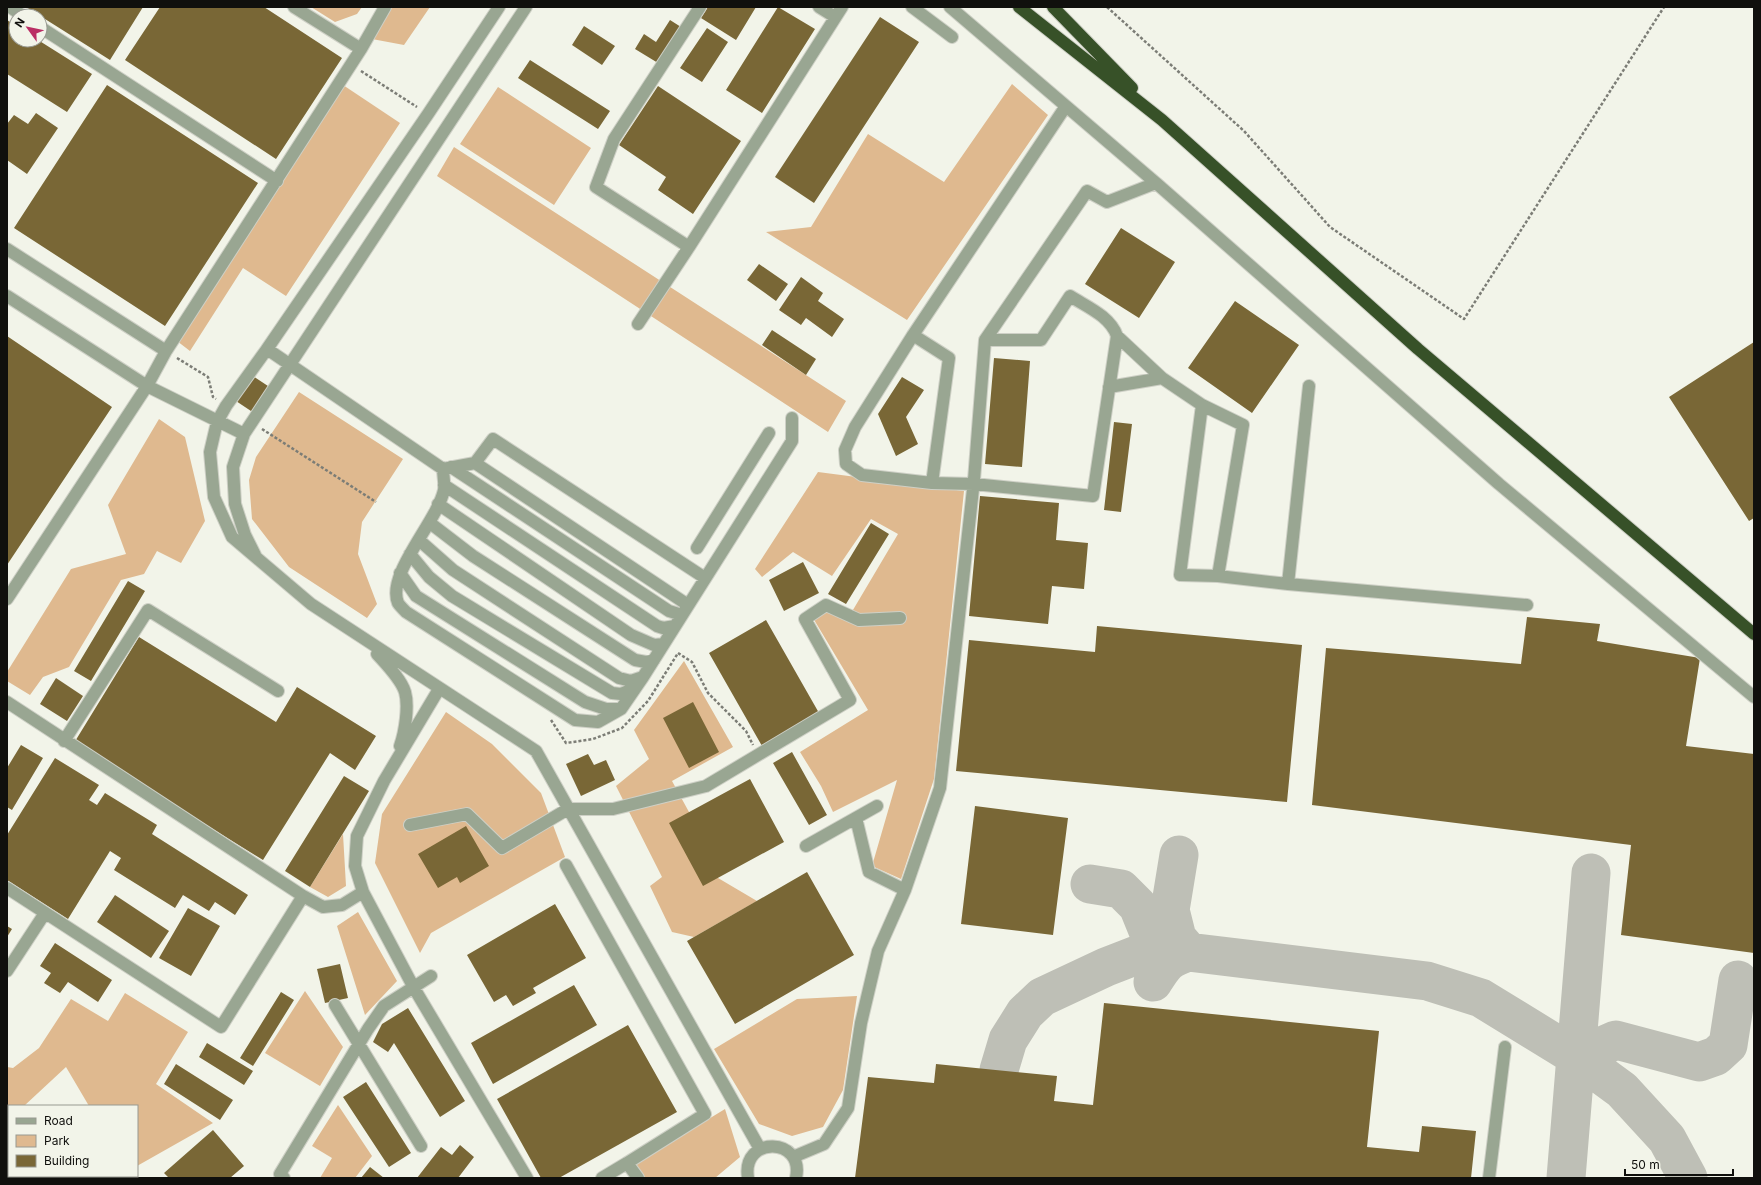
<svg xmlns="http://www.w3.org/2000/svg" width="1761" height="1185" font-family="Inter,sans-serif">
  <style>
    .green { fill: #dfb98f }
    .lines { fill: none; stroke-linecap: round; stroke-linejoin: round }
    .taxiway { stroke: #bebfb6; stroke-width: 39 }
    .building { fill: #796736 }
    .minor-casing { stroke: #ced0c6; stroke-width: 14 }
    .highway-casing { stroke: #ced0c6; stroke-width: 14 }
    .path { stroke: #7c7d76; stroke-width: 2.5; stroke-dasharray: 3 2; stroke-linecap: butt }
    .minor { stroke: #99a692; stroke-width: 12 }
    .highway { stroke: #375128; stroke-width: 12 }
  </style>
  <rect width="100%" height="100%" fill="#f2f4e9"/>
  <path class="green" d="M311 7H362L357 14 335 22Z
    M391 7H430L404 45 372 39Z
    M1012 84 1048 115 907 320 766 232 811 227 868 134 944 182Z
    M343 85 400 123 286 296 243 268 190 351 177 341Z
    M498 87 591 148 554 205 460 144Z
    M454 147 846 401 828 432 437 176Z
    M299 392 403 459 362 522 358 554 377 604 367 618 289 567 252 519 249 480 256 457Z
    M159 419 185 437 205 521 181 563 157 551 144 574 121 580 69 667 43 677 30 695 7 681V672L71 569 126 554 108 505Z
    M818 472 964 491 934 779 901 879 872 866 897 780 833 812 821 786 800 752 868 710 813 618 825 611 847 620 898 534 871 519 832 576 793 552 762 577 755 569Z
    M684 661 733 747 672 781 689 812 718 878 757 901 694 937 672 932 650 886 662 877 616 786 649 759 634 730Z
    M446 712 492 744 541 793 565 857 431 933 420 953 375 863 382 814Z
    M343 834 346 886 328 897 310 887Z
    M358 912 397 981 365 1015 337 926Z
    M305 991 343 1047 320 1086 265 1053Z
    M125 993 188 1032 156 1084 213 1123 137 1166V1106H89L66 1067 24 1106H9V1116L7 1115V1067L13 1068 39 1048 71 999 108 1021Z
    M857 996 843 1090 823 1127 792 1136 759 1124 714 1049 797 999Z
    M338 1105 372 1156 355 1178H320L332 1158 312 1146Z
    M725 1109 740 1157 715 1178H645L635 1164Z"/>
  <g class="lines">
    <path class="taxiway" d="M1179 855 1170 910 1177 938 1189 952
      M1090 884 1121 889 1138 906 1155 948
      M1153 982C1165 963 1167 959 1189 952
      M1577 1057 1616 1040 1699 1062 1716 1056 1728 1045 1738 980
      M999 1070 1008 1040 1025 1013 1042 997 1106 967 1155 948 1427 981 1481 998 1577 1057 1622 1090 1667 1139 1688 1178
      M1566 1178 1591 873"/>
  </g>
  <path class="building" d="M26 7H143L110 60Z
    M160 7H264L342 58 276 159 125 60Z
    M708 7H756L736 40 701 18Z
    M778 7 815 29 762 113 726 90Z
    M880 17 919 42 814 203 775 177Z
    M7 20 16 26V40H38L92 74 67 112 7 74Z
    M670 20 681 27 658 63 635 49 644 34 656 42Z
    M584 26 615 46 602 65 572 45Z
    M707 28 728 42 702 82 680 68Z
    M530 60 610 111 598 129 518 78Z
    M107 85 258 183 165 326 14 228Z
    M658 86 741 141 693 214 658 190 666 177 619 145Z
    M36 113 58 128 27 174 7 160V124L14 115 28 124Z
    M1121 228 1175 262 1139 318 1085 284Z
    M759 264 788 284 776 301 747 280Z
    M801 277 823 293 818 301 844 319 832 337 806 318 801 325 779 310Z
    M1235 301 1299 345 1252 413 1188 368Z
    M772 330 816 359 806 375 762 345Z
    M7 336 112 407 7 565Z
    M1754 342V518L1749 521 1669 397Z
    M994 358 1030 361 1022 467 985 464Z
    M253 376 271 388 254 413 236 401Z
    M902 377 924 390 906 417 918 444 896 456 878 414Z
    M1114 422 1132 424 1121 512 1104 510Z
    M980 496 1059 503 1056 540 1088 543 1084 589 1052 586 1048 624 969 616Z
    M871 523 889 534 846 604 828 594Z
    M803 562 819 593 784 611 769 580Z
    M128 581 145 591 91 681 74 671Z
    M1527 617 1600 624 1597 641 1700 658 1686 746 1754 754V953L1621 935 1631 845 1312 805 1326 648 1521 664Z
    M766 620 819 713 762 746 709 653Z
    M1097 626 1302 645 1287 802 956 771 969 640 1095 652Z
    M139 637 276 722 297 687 376 736 355 770 330 753 263 860 74 743Z
    M56 678 83 696 67 721 40 704Z
    M693 702 719 752 689 768 663 718Z
    M21 745 43 758 12 810 7 807V768Z
    M792 752 827 815 809 825 773 763Z
    M588 754 594 765 606 760 615 780 581 796 566 764Z
    M55 758 99 785 89 800 97 805 105 793 157 825 152 834 248 895 235 915 215 902 209 911 183 895 175 908 114 870 121 858 110 851 68 919 7 880V835Z
    M344 776 369 791 310 887 285 871Z
    M750 779 784 842 703 886 669 823Z
    M975 806 1068 818 1053 935 961 924Z
    M466 826 489 866 460 883 457 877 438 888 418 854Z
    M807 872 854 955 735 1024 687 941Z
    M115 895 169 931 151 958 97 922Z
    M555 904 586 958 533 988 536 993 513 1006 506 995 494 1002 467 955Z
    M188 908 220 926 191 976 159 958Z
    M7 926 12 929 7 937Z
    M55 943 112 980 98 1002 68 982 60 993 44 983 51 973 40 966Z
    M340 964 348 998 325 1003 317 969Z
    M574 985 597 1025 493 1084 471 1043Z
    M281 992 294 1000 253 1066 240 1058Z
    M1104 1003 1379 1031 1367 1147 1419 1152 1422 1126 1476 1131 1471 1178H855L868 1077 934 1083 936 1064 1057 1076 1054 1101 1093 1105Z
    M408 1008 465 1101 440 1117 394 1043 388 1052 373 1042 382 1024Z
    M628 1025 677 1112 559 1178H541L497 1099Z
    M207 1043 253 1071 244 1085 199 1057Z
    M176 1064 233 1100 220 1120 164 1084Z
    M366 1082 411 1153 389 1167 343 1097Z
    M213 1130 244 1166 230 1178H169L164 1173Z
    M460 1145 474 1157 458 1178H417L441 1147 452 1155Z
    M370 1167 384 1178H361Z
    M94 1176H124L126 1178H96Z"/>
  <g class="lines">
    <g class="minor-casing">
      <path id="minor" d="M10 7 23 16
        M294 7 361 49 385 7
        M499 7 428 114 267 349 226 406 217 422 210 452 214 497 232 537 311 604 536 751 760 1149
        M700 7 614 139 596 187 689 247 842 7
        M819 7 835 17
        M912 7 952 37
        M40 27 277 181
        M1156 183 1499 484 1754 697
        M7 249 166 351
        M7 296 147 386 244 434
        M638 324 689 247
        M913 335 949 358 932 483 974 484 1093 496 1117 336C1110 316 1087 307 1070 296L1041 340H985
        M267 349 443 469 475 463 688 605
        M1162 378 1202 405
        M1309 386 1288 584 1527 605
        M1109 387 1162 378 1117 336
        M475 463 493 439 705 578
        M451 467 669 611 682 615
        M443 469C443 475 445 484 444 490 437 522 386 574 398 603 400 606 404 610 406 612L575 720 598 722 621 709 643 677 792 441V418
        M932 483 862 475 846 464 845 450 855 427 913 335 1066 106
        M444 485 657 626 663 628 675 626
        M438 504 631 635 654 645 664 644
        M430 523 473 556 635 660 646 662 654 660
        M419 540 453 570 619 678 631 681 643 677
        M697 548 769 433
        M410 554 429 577 452 596 612 693 621 694 635 688
        M255 555 245 535 235 504 233 467 244 434 526 7
        M400 573 416 596 585 702 606 709H620
        M1218 576 1243 425 1202 405 1180 575 1218 576 1288 584
        M7 599 147 386 166 351 361 49
        M377 654C386 664 401 679 405 692 409 706 405 732 400 746
        M439 689 384 781 357 836 355 866 363 892 414 988 527 1178
        M7 702 303 896 323 907 342 905 363 892
        M64 741 148 610 278 691
        M856 818 869 872 905 890
        M410 825 467 814 502 848 568 809H613L706 786 850 700 805 619 826 605 859 620 900 618
        M806 846 877 806
        M566 865 705 1114 627 1163
        M7 888 221 1027 303 896
        M7 971 45 913
        M335 1005 421 1146
        M793 1157 824 1144 848 1108 861 1023 878 951 905 890 940 788 974 480 985 340 1087 191 1107 202 1156 183 950 7
        M71 1176 72 1178
        M284 1178 280 1174 368 1029 384 1006 431 976
        M602 1178 627 1163 638 1178
        M748 1178C741 1135 805 1137 796 1178
        M1489 1178 1505 1047"/>
    </g>
    <g class="highway-casing">
      <path id="highway" d="M1019 7 1162 120 1418 349 1754 634
        M1053 7 1132 88"/>
    </g>
    <path class="path" d="M1107 7 1244 131 1330 227 1464 319 1664 7
      M361 71 417 107
      M177 358 208 377 213 397 216 399
      M262 429 376 502
      M678 653 692 662 708 693 746 731 753 745
      M551 720 566 743 593 739 622 728 648 701 678 653"/>
    <use href="#minor" class="minor"/>
    <use href="#highway" class="highway"/>
  </g>
  <rect width="1761" height="1185" fill="none" stroke="#10100d" stroke-width="16"/>
  <rect x="8" y="1105" width="130" height="72" fill="#f2f4e9" stroke="#989991"/>
  <rect x="16" y="1118" width="20" height="6" fill="#99a692" stroke="#989991"/>
  <text x="44" y="1125" font-size="12" fill="#10100d">Road</text>
  <rect x="16" y="1135" width="20" height="12" fill="#dfb98f" stroke="#989991"/>
  <text x="44" y="1145" font-size="12" fill="#10100d">Park</text>
  <rect x="16" y="1155" width="20" height="12" fill="#796736" stroke="#989991"/>
  <text x="44" y="1165" font-size="12" fill="#10100d">Building</text>
  <g transform="translate(28 28) rotate(303)"><circle r="19" fill="#f2f4e9" stroke="#989991"/>
  <path d="M0-3L7 15L0 10L-7 15Z" fill="#ba2e64"/>
  <text y="-6" font-size="11" font-weight="bold" text-anchor="middle" fill="#10100d">N</text>
  </g>
  <path d="M1625 1169v6h108v-6" fill="none" stroke="#10100d" stroke-width="2"/>
  <text x="1631" y="1169" font-size="12" fill="#10100d" stroke="#f2f4e9" stroke-width="3" paint-order="stroke">50 m</text>
</svg>
